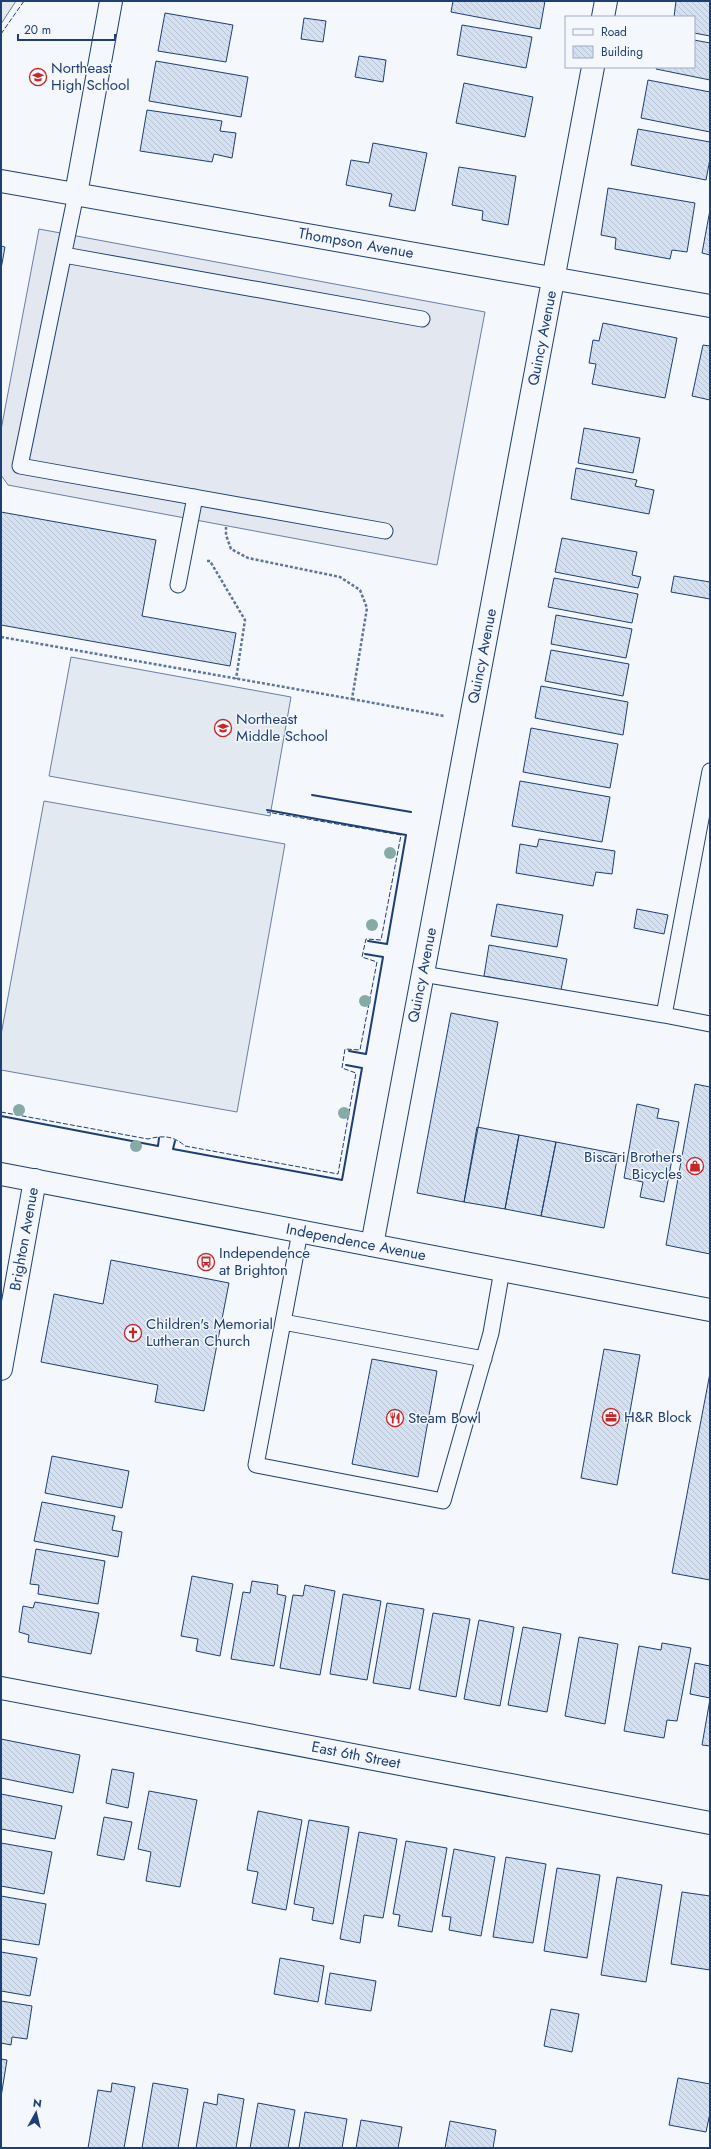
<svg xmlns="http://www.w3.org/2000/svg" width="711" height="2149" font-family="Jost,sans-serif">
  <style>
    .grass { fill: #e3e9f0; stroke: #687fa3 }
    .parking { fill: #e3e8f0; stroke: #687fa3 }
    .building { fill: url(#building-back-hatch); stroke: #1d3f73 }
    .lines { fill: none; stroke-linecap: round; stroke-linejoin: round }
    .lane-casing { stroke: #1d3f73; stroke-width: 17 }
    .street-casing { stroke: #1d3f73; stroke-width: 24 }
    .primary-casing { stroke: #1d3f73; stroke-width: 24 }
    .path { stroke: #5e769c; stroke-width: 2.5; stroke-dasharray: 3 2; stroke-linecap: butt }
    .lane { stroke: #f4f7fb; stroke-width: 15 }
    .street { stroke: #f4f7fb; stroke-width: 22 }
    .primary { stroke: #f4f7fb; stroke-width: 22 }
    .fence { stroke: #1d3f73; stroke-width: 1; stroke-dasharray: 5 2; stroke-linecap: butt }
    .wall { stroke: #1d3f73; stroke-width: 2 }
    .tree { fill: #86aba6 }
    .labels { text-anchor: middle; dominant-baseline: central; stroke-width: 3; stroke-linejoin: round; paint-order: stroke }
    .poi-label { font-size: 15px; fill: #1d3f73; stroke: #f4f7fb; text-anchor: start }
    .street-label { font-size: 15px; fill: #1d3f73; stroke: #f4f7fb }
  </style>
  <defs>
    <pattern id="building-back-hatch" width="6" height="6" patternUnits="userSpaceOnUse"><rect width="6" height="6" fill="#d5e0f0"/><path d="M-1 5l2 2M0 0l6 6M5-1l2 2" fill="none" stroke="#b6c1d1"/></pattern>
  </defs>
  <rect width="100%" height="100%" fill="#f4f7fb"/>
  <path class="grass" d="M1 1H16L1 24Z
    M71 657 291 697 270 816 49 776Z
    M44 801 285 844 237 1112 1 1070V1035Z"/>
  <path class="parking" d="M39 229 485 312 437 565 8 485 1 475V430Z"/>
  <path class="building" d="M453 1H545L540 29 451 12Z
    M676 1H710V36L694 33V17H674Z
    M165 13 233 25 226 62 158 51Z
    M304 18 326 21 323 42 301 39Z
    M462 25 532 37 526 68 457 55Z
    M694 40 710 43V80L656 69 657 67H694Z
    M359 56 386 60 383 82 355 77Z
    M156 61 248 77 241 117 149 101Z
    M648 80 710 92V132L641 118Z
    M464 83 533 97 525 137 456 123Z
    M147 110 222 121 220 131 236 133 232 158 214 154 212 162 140 151Z
    M638 129 710 142V159L706 180 631 165Z
    M373 143 427 153 415 211 389 206 392 194 346 185 351 160 369 163Z
    M459 167 516 176 508 225 482 220 483 211 452 205Z
    M608 188 695 203 687 252 672 250 670 259 615 249 616 238 601 235Z
    M710 210V255L702 253Z
    M1 246 5 247 1 269Z
    M603 323 677 338 665 398 592 384 596 364 589 363 593 340 599 341Z
    M703 345 710 346V400L692 396Z
    M584 428 640 438 633 473 578 463Z
    M576 468 637 480 635 486 654 490 649 514 571 499Z
    M1 512 156 540 142 616 236 633 230 666 1 625Z
    M562 538 637 552 632 575 641 577 638 588 555 572Z
    M674 576 710 582V599L671 592Z
    M554 578 638 594 632 623 548 607Z
    M556 615 632 629 626 658 551 644Z
    M551 650 629 664 623 696 545 681Z
    M541 686 628 702 623 735 535 718Z
    M531 728 618 744 610 788 523 772Z
    M520 781 610 797 602 842 512 826Z
    M539 839 615 851 612 874 596 872 593 886 516 873 520 844 537 847Z
    M497 904 563 915 557 947 491 936Z
    M637 909 668 915 664 934 634 928Z
    M489 945 567 959 561 990 484 976Z
    M451 1013 498 1022 464 1202 417 1193Z
    M695 1084 710 1087V1254L666 1245Z
    M637 1104 659 1109 657 1118 679 1122 664 1202 640 1197 643 1182 624 1178Z
    M477 1127 519 1135 505 1209 464 1202Z
    M519 1135 556 1142 541 1216 505 1209Z
    M556 1142 618 1154 604 1228 541 1216Z
    M111 1260 229 1283 204 1411 155 1402 158 1385 41 1362 54 1294 103 1304Z
    M604 1349 640 1355 617 1485 581 1478Z
    M372 1359 437 1371 418 1477 352 1464Z
    M710 1373V1580L672 1573Z
    M52 1456 129 1471 122 1508 45 1493Z
    M42 1502 115 1516 112 1530 122 1532 118 1557 34 1541Z
    M36 1549 105 1561 98 1604 38 1594 39 1585 30 1584Z
    M192 1576 233 1584 220 1656 196 1651 198 1639 181 1636Z
    M252 1581 278 1585 277 1594 286 1596 274 1666 231 1659 243 1592 250 1593Z
    M305 1585 335 1591 320 1675 280 1668 293 1595 303 1596Z
    M343 1594 381 1601 367 1680 330 1674Z
    M35 1602 99 1613 91 1654 28 1642 29 1635 19 1632 23 1606 33 1608Z
    M387 1603 424 1609 410 1689 373 1683Z
    M433 1613 470 1619 456 1697 419 1690Z
    M479 1620 514 1627 500 1706 464 1699Z
    M523 1627 561 1634 547 1712 508 1705Z
    M579 1637 618 1644 605 1724 565 1716Z
    M662 1643 691 1648 677 1721 667 1720 664 1738 624 1731 639 1646 661 1650Z
    M695 1663 710 1666V1698L690 1694Z
    M710 1699V1746L702 1745Z
    M1 1739 80 1755 73 1793 1 1778Z
    M112 1769 134 1773 128 1808 106 1803Z
    M149 1791 197 1800 180 1887 146 1881 151 1852 138 1849Z
    M1 1794 62 1806 55 1839 1 1829Z
    M258 1811 302 1820 286 1910 252 1903 258 1872 247 1870Z
    M104 1817 132 1822 124 1860 97 1855Z
    M309 1820 349 1827 333 1924 312 1920 314 1908 294 1904Z
    M359 1832 397 1839 383 1918 364 1915 360 1943 340 1939Z
    M406 1841 447 1848 432 1932 398 1926 400 1915 393 1914Z
    M1 1843 52 1852 44 1894 1 1886Z
    M454 1849 495 1857 481 1936 449 1930 451 1917 442 1916Z
    M506 1857 546 1864 533 1943 493 1937Z
    M557 1868 600 1875 587 1958 544 1951Z
    M617 1877 662 1885 646 1982 601 1975Z
    M682 1892 710 1896V1970L671 1964Z
    M1 1896 46 1904 39 1945 1 1939Z
    M1 1952 37 1958 30 1996 1 1991Z
    M280 1958 324 1966 318 2002 274 1994Z
    M330 1973 376 1981 371 2011 325 2004Z
    M1 2001 32 2006 27 2039 12 2037 11 2045 1 2043Z
    M551 2009 579 2014 572 2052 544 2046Z
    M1 2059 7 2060 1 2097Z
    M678 2078 710 2084V2113L706 2132 669 2125Z
    M112 2083 135 2087 124 2148H88L98 2090 111 2092Z
    M153 2083 188 2089 178 2148H142Z
    M218 2094 244 2099 236 2148H196L204 2102 217 2105Z
    M258 2103 295 2110 288 2148H250Z
    M305 2112 347 2119 342 2148H299Z
    M361 2120 402 2127 398 2148H356Z
    M450 2121 496 2130 493 2148H445Z"/>
  <g class="lines">
    <g class="lane-casing">
      <path id="lane" d="M76 194 20 466 385 531
        M64 255 422 319
        M178 585 195 497
        M710 771 664 1015 710 1024
        M423 974 664 1015
        M300 1232 256 1465 443 1501 491 1333 502 1270
        M283 1322 484 1359"/>
    </g>
    <g class="street-casing">
      <path id="street" d="M603 17 606 1
        M1 181 710 306
        M76 194 111 1
        M372 1245 593 67
        M1 1369 35 1180
        M1 1688 710 1823"/>
    </g>
    <g class="primary-casing">
      <path id="primary" d="M1 1174 710 1310"/>
    </g>
    <path class="path" d="M207 561H210L245 620 236 679
      M1 637 352 699 367 608 360 590 340 577 248 558 231 549 226 535V527
      M352 699 444 716"/>
    <use href="#lane" class="lane"/>
    <use href="#street" class="street"/>
    <use href="#primary" class="primary"/>
    <path class="fence" d="M1 34 24 1
      M1 1112 148 1139C163 1135 174 1136 185 1146L338 1174 356 1073 342 1068 345 1049 360 1050 377 962 362 957 366 939 381 940 401 835 267 812"/>
    <path class="wall" d="M312 795 411 812
      M267 810 406 835 387 944 368 941
      M349 1051 366 1054 383 957 365 954
      M1 1116 158 1146 159 1138
      M175 1141 173 1149 342 1180 362 1068 346 1065"/>
  </g>
  <g class="tree">
    <circle cx="390" cy="853" r="6"/>
    <circle cx="372" cy="925" r="6"/>
    <circle cx="365" cy="1001" r="6"/>
    <circle cx="19" cy="1110" r="6"/>
    <circle cx="344" cy="1113" r="6"/>
    <circle cx="136" cy="1146" r="6"/>
  </g>
  <defs>
    <g id="school-ring" transform="scale(0.9)"><circle r="9.5" fill="#f4f7fb" stroke="#c62828" stroke-width="1.5"/><path d="M0-5L7-2L0 1L-7-2ZM-4 1L0 2.5L4 1V4Q0 6-4 4Z" fill="#c62828"/></g>
    <g id="shop-ring" transform="scale(0.9)"><circle r="9.5" fill="#f4f7fb" stroke="#c62828" stroke-width="1.5"/><path d="M-5-2.5h2.3a2.7 3.5 0 0 1 5.4 0H5L5.5 6h-11ZM-1.5-2.5h3a1.5 2.3 0 0 0-3 0Z" fill="#c62828"/></g>
    <g id="bus-ring" transform="scale(0.9)"><circle r="9.5" fill="#f4f7fb" stroke="#c62828" stroke-width="1.5"/><path d="M-5-6H5V4H4V6H2V4H-2V6H-4V4H-5ZM-3.5-4V0h7V-4ZM-3.5 1.2v1.5H-2V1.2ZM2 1.2v1.5H3.5V1.2Z" fill="#c62828"/></g>
    <g id="church-ring" transform="scale(0.9)"><circle r="9.5" fill="#f4f7fb" stroke="#c62828" stroke-width="1.5"/><path d="M-1.2-6h2.4v3.5h3.3v2.4h-3.3V6h-2.4V-.1h-3.3v-2.4h3.3Z" fill="#c62828"/></g>
    <g id="office-ring" transform="scale(0.9)"><circle r="9.5" fill="#f4f7fb" stroke="#c62828" stroke-width="1.5"/><path d="M-6-3h4V-5.5h4V-3h4V5H-6ZM-1-4.5V-3h2v-1.5ZM-6 0V1H6V0Z" fill="#c62828"/></g>
    <g id="restaurant-ring" transform="scale(0.9)"><circle r="9.5" fill="#f4f7fb" stroke="#c62828" stroke-width="1.5"/><path d="M-5-6h1v4h1v-4h1v4h1v-4h1v5L-1.5 .5V6h-2V.5L-5-1ZM5-6V6H3V1.5H1.5Q1.5-4 5-6Z" fill="#c62828"/></g>
  </defs>
  <g fill-rule="evenodd">
    <use href="#school-ring" x="38" y="77"/>
    <use href="#school-ring" x="223" y="728"/>
    <use href="#shop-ring" x="695" y="1166"/>
    <use href="#bus-ring" x="206" y="1262"/>
    <use href="#church-ring" x="133" y="1333"/>
    <use href="#office-ring" x="611" y="1417"/>
    <use href="#restaurant-ring" x="395" y="1418"/>
  </g>
  <g class="labels">
    <g class="poi-label">
      <text x="51" y="68">Northeast<tspan x="51" dy="17">High School</tspan></text>
      <text x="236" y="719">Northeast<tspan x="236" dy="17">Middle School</tspan></text>
      <text x="682" y="1157" text-anchor="end">Biscari Brothers<tspan x="682" dy="17">Bicycles</tspan></text>
      <text x="219" y="1253">Independence<tspan x="219" dy="17">at Brighton</tspan></text>
      <text x="146" y="1324">Children's Memorial<tspan x="146" dy="17">Lutheran Church</tspan></text>
      <text x="624" y="1417">H&amp;R Block</text>
      <text x="408" y="1418">Steam Bowl</text>
    </g>
    <g class="street-label">
      <text transform="translate(356 243) rotate(10)">Thompson Avenue</text>
      <text transform="translate(542 338) rotate(-79)">Quincy Avenue</text>
      <text transform="translate(482 656) rotate(-79)">Quincy Avenue</text>
      <text transform="translate(422 975) rotate(-79)">Quincy Avenue</text>
      <text transform="translate(24 1239) rotate(-80)">Brighton Avenue</text>
      <text transform="translate(356 1242) rotate(11)">Independence Avenue</text>
      <text transform="translate(356 1755) rotate(11)">East 6th Street</text>
    </g>
  </g>
  <rect width="711" height="2149" fill="none" stroke="#1d3f73" stroke-width="4"/>
  <rect x="565" y="16" width="130" height="52" fill="#f4f7fb" stroke="#9eadc5"/>
  <rect x="573" y="29" width="20" height="6" fill="#f4f7fb" stroke="#9eadc5"/>
  <text x="601" y="36" font-size="12" fill="#1d3f73">Road</text>
  <rect x="573" y="46" width="20" height="12" fill="url(#building-back-hatch)" stroke="#9eadc5"/>
  <text x="601" y="56" font-size="12" fill="#1d3f73">Building</text>
  <g transform="translate(36 2113) rotate(8)" stroke="#f4f7fb" stroke-width="3" paint-order="stroke">
  <path d="M0-3L7 15L0 10L-7 15Z" fill="#1d3f73"/>
  <text y="-6" font-size="11" font-weight="bold" text-anchor="middle" fill="#1d3f73">N</text>
  </g>
  <path d="M18 34v6h97v-6" fill="none" stroke="#1d3f73" stroke-width="2"/>
  <text x="24" y="34" font-size="12" fill="#1d3f73" stroke="#f4f7fb" stroke-width="3" paint-order="stroke">20 m</text>
</svg>
